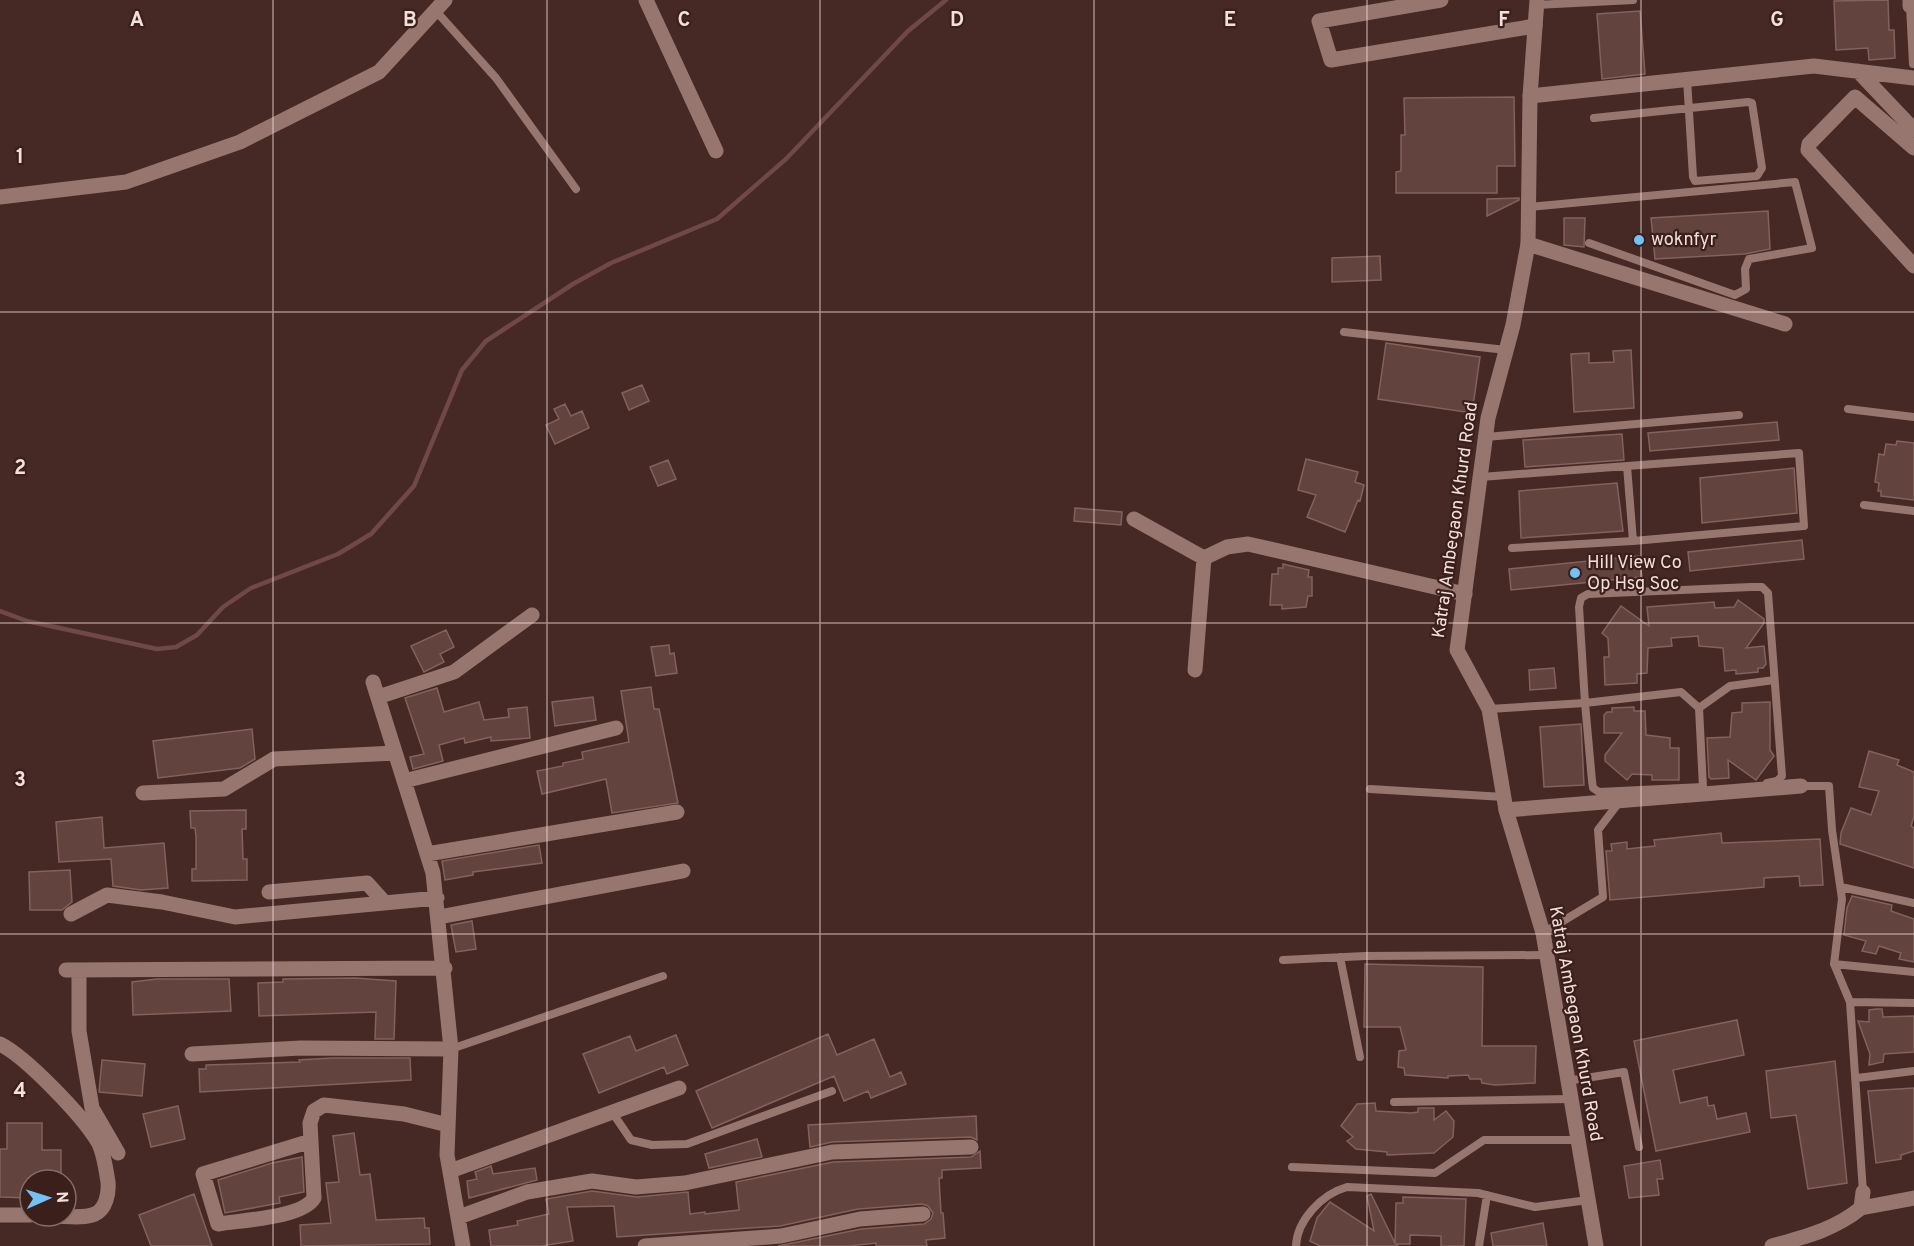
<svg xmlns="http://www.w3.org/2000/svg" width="1914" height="1246" font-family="Overpass,sans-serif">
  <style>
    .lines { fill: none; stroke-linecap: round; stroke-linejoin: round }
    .stream { stroke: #704946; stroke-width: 4.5 }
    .building { fill: #62433e; stroke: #83625d; stroke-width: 1.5 }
    .service { stroke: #987670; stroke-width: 8 }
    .minor { stroke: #987670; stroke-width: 15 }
    .tertiary { stroke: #987670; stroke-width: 15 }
    .grid { fill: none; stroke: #f3dfdc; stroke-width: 1.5; stroke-opacity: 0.55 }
    .poi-dot { fill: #73c1f5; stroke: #3b1f1b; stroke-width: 2 }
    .labels { text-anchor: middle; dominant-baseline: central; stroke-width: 4.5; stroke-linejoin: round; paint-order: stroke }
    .poi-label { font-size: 18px; fill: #f3dfdc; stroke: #3b1f1b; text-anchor: start }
    .street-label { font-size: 18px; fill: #f3dfdc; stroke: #3b1f1b }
    .grid-label { font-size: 20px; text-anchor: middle; font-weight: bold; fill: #f3dfdc; stroke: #3b1f1b; stroke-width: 4.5; stroke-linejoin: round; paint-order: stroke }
  </style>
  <rect width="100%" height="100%" fill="#462924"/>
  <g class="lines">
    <path class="stream" d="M0 611 27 621 157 649 176 647 197 635 223 607 251 588 338 554 371 534 414 486 462 370 486 341 573 284 611 263 717 219 786 159 908 31 946 0"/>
  </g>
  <path class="building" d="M1888 0 1889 30H1894L1895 58 1869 60 1868 48 1836 50 1834 1Z
    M1640 11 1645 74 1602 79 1597 14Z
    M1514 97 1515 166H1497V193H1396V172L1401 171V135H1405L1404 98Z
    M1519 198V200L1487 216V199Z
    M1768 211 1770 249 1745 254 1655 259 1651 218Z
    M1564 218H1585L1584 247 1564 245Z
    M1380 256 1381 280 1332 282V258Z
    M1386 343 1480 357 1472 413 1378 399Z
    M1631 350 1634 408 1574 412 1571 354 1589 353V363L1614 362 1613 351Z
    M642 385 649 401 629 410 622 393Z
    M565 404 571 416 582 411 589 428 555 444 546 425 559 419 554 409Z
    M1777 422 1779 440 1650 451 1648 433Z
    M1622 434 1624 460 1525 467 1523 440Z
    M1897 441 1914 443V500L1881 496V491H1878L1879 483 1875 482 1879 454 1884 455 1886 444 1896 445Z
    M1306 459 1358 472 1355 482 1364 485 1360 501 1358 500 1345 532 1307 517 1316 495 1298 490Z
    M668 460 676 479 658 486 650 467Z
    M1794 468 1797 513 1702 523 1700 478Z
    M1617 483 1623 531 1521 538 1519 491Z
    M1075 508 1122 512 1121 525 1074 521Z
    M1802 540 1804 559 1690 571 1688 552Z
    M1639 556 1642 577 1511 590 1509 569Z
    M1283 564 1309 570 1308 577H1312V596H1308L1306 607 1282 609V605H1270L1272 574H1278V568H1283Z
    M1738 600 1764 619V623L1746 648 1764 646 1766 664 1763 668H1758V672L1736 674V670L1725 671 1723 648 1699 646 1698 636 1671 638 1672 646 1648 648 1647 673 1637 674V683L1605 685 1604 657H1609L1608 638 1602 633 1621 606 1649 626 1647 607 1714 602 1715 608 1734 607Z
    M446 630 454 647 440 654 444 662 424 672 411 646Z
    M669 645 670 654 674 653 677 673 656 676 651 647Z
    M1554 668 1556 688 1530 690 1529 670Z
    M651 687 654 709H659L678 803 612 813 606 779 542 794 537 771 563 766V763L583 759 582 752 629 742 621 691Z
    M437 688 444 712 479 702 484 720 509 717 508 709 527 707 530 738 491 741V737L465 743 464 738 439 745 443 761 413 769 410 757 424 754 405 698Z
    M593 697 596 720 555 726 552 702Z
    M1770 702V750L1774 756 1756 780 1728 760 1729 778 1711 779 1709 777 1707 738 1730 737 1732 713 1742 712V703Z
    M1634 707V711H1645L1646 735 1670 738V748H1679V780H1652V775L1632 774 1627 780 1605 761V755L1622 733H1604V715L1607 712H1612V708Z
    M1581 724 1584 785 1544 787 1540 727Z
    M252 729 255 759 240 768 158 778 153 741Z
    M1869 751 1899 760 1897 765 1914 772V816L1911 826 1914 828V868L1840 844 1841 833 1851 808 1871 815 1879 791 1859 787Z
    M246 810V829H242L243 859H247V880L192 881V869H196V837L195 828H191L190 811Z
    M102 817 104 848 164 843 168 888 141 890 113 886 111 859 59 862 56 822Z
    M1721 833 1722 843 1820 839 1823 885 1800 886 1799 876 1764 878V887L1610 900 1606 851H1612L1611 844 1627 842V849L1655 846 1654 840Z
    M539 845 542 863 473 872V875L445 880 442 861Z
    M70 870 72 902 62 910H30L29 872Z
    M1852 896 1892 905 1891 911 1914 919V962L1899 959 1901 953 1879 946 1876 954 1862 951 1866 941 1844 935 1847 908Z
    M472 921 476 949 456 952 451 925Z
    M1365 964 1483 967 1482 1046H1536L1535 1083 1495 1085 1482 1083 1481 1079H1470L1468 1075 1448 1076V1078L1405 1075 1404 1068 1398 1067 1399 1051 1406 1050 1400 1027H1364Z
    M355 978 396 981 394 1039H375L376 1012 259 1016 258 983 283 982V979Z
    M157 979H229L231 1011 133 1015 132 982Z
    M1876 1009H1882L1883 1017 1914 1016V1052L1884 1054 1883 1062 1869 1065 1870 1054 1858 1021 1869 1022V1010Z
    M1737 1020 1744 1055 1673 1070 1680 1103 1707 1097 1708 1106 1714 1105 1717 1119 1746 1113 1750 1132 1656 1151 1634 1041Z
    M828 1034 837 1055 874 1039 890 1077 901 1072 906 1084 871 1098 868 1091 844 1101 834 1076 712 1128 696 1091Z
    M676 1035 688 1065 667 1074 664 1067 599 1093 583 1054 630 1036 636 1051Z
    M410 1058 411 1080 200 1092 199 1069H206V1065L300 1062 299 1060 332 1058Z
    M102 1060 145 1064 142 1096 99 1092Z
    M1835 1061 1847 1183 1808 1189 1796 1115 1771 1118 1766 1071Z
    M1914 1088V1151L1901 1155V1159L1876 1163 1868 1091Z
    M1375 1103 1376 1111 1411 1113 1418 1112V1108H1434V1120L1446 1111 1454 1121 1453 1137 1434 1153 1387 1155V1152L1356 1149 1347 1141 1353 1137 1341 1126 1357 1104Z
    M178 1106 185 1139 151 1147 143 1114Z
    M976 1116 977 1140 971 1137 832 1142 810 1147 808 1125Z
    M7 1123H42V1150H61V1180H30V1198L0 1197V1149H7Z
    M354 1133 360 1175 370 1174 376 1220 424 1218 425 1228H429L430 1244 301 1246 300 1225 331 1223 326 1183 339 1182 333 1136Z
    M757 1139 762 1157 709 1168 705 1154Z
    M980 1151 981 1168 942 1170V1178H939L941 1213H943L945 1238 926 1240 927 1246H876V1243L849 1246H778L861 1229 924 1224 931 1219 933 1213 928 1206 922 1204 858 1209 780 1226 617 1237 614 1206 567 1207 573 1241 541 1246H491L489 1230 518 1225 517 1221 549 1214 546 1199 592 1191 637 1197 688 1192 690 1214 705 1212V1214L739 1210 736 1182 833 1162 971 1157Z
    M302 1157 304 1192 279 1197 280 1203 225 1213 218 1180 272 1163Z
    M1660 1160 1663 1179H1657L1659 1195 1629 1198 1624 1166Z
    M491 1166 493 1174 535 1168 537 1180 469 1198 467 1181 477 1179 475 1172Z
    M194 1194 212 1246H151L139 1215Z
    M1371 1194 1395 1243 1396 1203H1403V1197L1466 1199 1464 1246H1441V1236L1410 1235V1244H1396L1398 1246H1320L1310 1241 1317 1218 1330 1202 1374 1231 1367 1196Z
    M1543 1223 1547 1246H1493L1491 1233Z"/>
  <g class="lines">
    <path class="service" d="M1536 5 1633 0
      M435 10 496 78 576 189
      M1913 64 1910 6 1914 5
      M1594 118 1748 102 1752 103 1762 168 1757 176 1695 181 1693 177 1687 79
      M1529 207 1795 182 1812 248 1749 259 1745 269 1746 289 1735 295 1589 243
      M1344 332 1506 350
      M1848 409 1914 417
      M1486 437 1739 415
      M1627 466 1633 541
      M1481 477 1799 453 1804 526 1633 541 1512 548
      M1864 505 1914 511
      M1699 708 1730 686 1774 680
      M1489 709 1585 703 1592 781 1593 788 1599 792 1703 787
      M1801 786H1829L1832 830 1842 899 1834 964 1850 1002 1863 1192
      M1703 787 1699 708 1681 692 1585 703 1579 607 1581 598 1588 594 1751 587H1762L1768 593 1782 776 1777 781 1767 783
      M1370 789 1504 797
      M1841 887 1914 903
      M1543 933 1603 897 1598 830 1620 801
      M1340 957 1360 1057
      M1283 960 1365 956 1547 955
      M1834 964 1914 972
      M1850 1002 1914 1003
      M451 1049 663 976
      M1857 1078 1914 1071
      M1567 1081 1624 1072 1639 1147
      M1394 1102 1570 1099
      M612 1112 631 1140 652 1145 687 1144 832 1091
      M1292 1167 1435 1173 1484 1140H1577
      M1296 1246C1297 1220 1322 1194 1347 1187L1478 1193 1535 1207 1588 1200
      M1479 1246 1487 1195"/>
    <path class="minor" d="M646 0 716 151
      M1441 0 1319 21 1331 60 1535 26
      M1910 0V6
      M1858 71 1914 130
      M1530 96 1814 66 1914 78
      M1914 148 1855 97 1809 144 1808 150 1914 266
      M0 197 126 182 240 142 379 72 445 0
      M1528 244 1785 324
      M1134 519 1204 558
      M1204 558 1227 547 1248 544 1465 594
      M1195 670 1204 558
      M373 682 433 873 451 1049 447 1155 463 1246
      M378 697 454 672 532 615
      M404 781 616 728
      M143 793 224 789 274 759 395 753
      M1506 810 1801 786
      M427 854 677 812
      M269 892 367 883 385 903
      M71 914 107 895 162 902 235 917 437 898
      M439 917 683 871
      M66 970 445 968
      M79 970V1031L92 1108 118 1153
      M0 1044C26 1057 83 1116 98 1142 104 1153 106 1170 108 1182 109 1193 106 1209 95 1214 83 1219 66 1216 53 1216
      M192 1054 301 1048 451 1049
      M311 1141 203 1174 218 1224C242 1220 302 1218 314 1198L310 1123 314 1111 324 1105 404 1114 448 1125
      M450 1171 679 1088
      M1861 1208 1914 1198
      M0 1215H30
      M459 1217 527 1192 592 1181 636 1187 685 1183 832 1152 971 1147
      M645 1246 781 1236 860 1219 923 1214
      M1772 1246C1804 1237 1834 1230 1861 1208L1863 1192"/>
    <path class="tertiary" d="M1537 0 1530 96 1528 244 1513 325 1488 418 1457 650 1489 709 1506 810 1543 933 1596 1246"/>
  </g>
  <path class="grid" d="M273 0V1246M547 0V1246M820 0V1246M1094 0V1246M1367 0V1246M1641 0V1246M0 312H1914M0 623H1914M0 934H1914"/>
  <g class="poi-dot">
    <circle cx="1639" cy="240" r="6"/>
    <circle cx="1575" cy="573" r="6"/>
  </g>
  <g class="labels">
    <g class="poi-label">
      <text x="1651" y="240">woknfyr</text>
      <text x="1587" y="563">Hill View Co<tspan x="1587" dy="21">Op Hsg Soc</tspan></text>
    </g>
    <g class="street-label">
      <text transform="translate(1456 520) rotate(-82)">Katraj Ambegaon Khurd Road</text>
      <text transform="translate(1575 1024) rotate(80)">Katraj Ambegaon Khurd Road</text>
    </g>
  </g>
  <g class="grid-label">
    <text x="137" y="26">A</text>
    <text x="410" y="26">B</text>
    <text x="684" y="26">C</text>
    <text x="957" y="26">D</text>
    <text x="1230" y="26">E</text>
    <text x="1504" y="26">F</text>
    <text x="1777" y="26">G</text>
    <text x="20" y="163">1</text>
    <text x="20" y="474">2</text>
    <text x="20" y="786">3</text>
    <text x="20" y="1097">4</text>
  </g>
  <g transform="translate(48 1198) rotate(87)"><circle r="28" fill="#3b1f1b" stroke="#856c68" stroke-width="1.5"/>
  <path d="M0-4.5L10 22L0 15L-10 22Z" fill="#73c1f5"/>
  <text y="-9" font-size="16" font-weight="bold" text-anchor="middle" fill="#f3dfdc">N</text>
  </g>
</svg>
